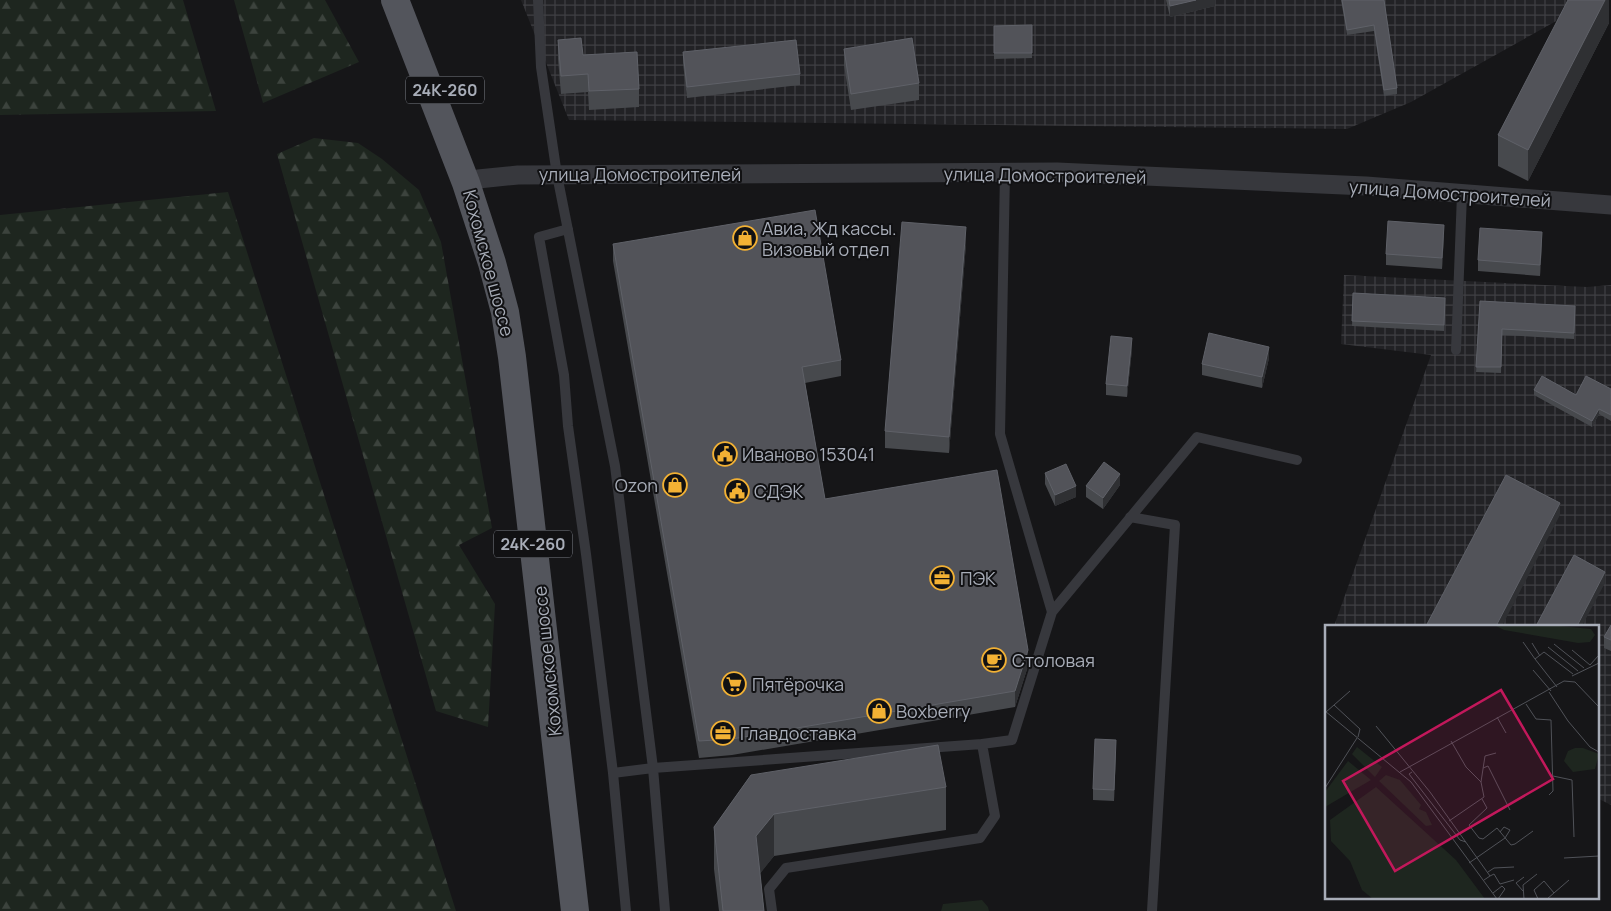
<svg xmlns="http://www.w3.org/2000/svg" width="1611" height="911" font-family="Manrope,sans-serif">
  <style>
    .industrial { fill: url(#industrial-grid) }
    .forest { fill: url(#forest-firs) }
    .pitch { fill: #1e261f }
    .lines { fill: none; stroke-linecap: round; stroke-linejoin: round }
    .lane { stroke: #37383d; stroke-width: 10 }
    .street { stroke: #37383d; stroke-width: 19 }
    .primary { stroke: #53555c; stroke-width: 28 }
    .wall { fill: #47494d }
    .shaded-wall { fill: #2f3033 }
    .building { fill: #525359; stroke: #5f6168 }
    .labels { text-anchor: middle; dominant-baseline: central; stroke-width: 4; stroke-linejoin: round; paint-order: stroke }
    .shield { fill: #111113; stroke: #7b7e86; stroke-width: 1 }
    .shield-label { font-size: 16px; font-weight: bold; fill: #a8adb8 }
    .street-label { font-size: 18px; fill: #a8adb8; stroke: #111113 }
    .poi-label { font-size: 18px; fill: #a8adb8; stroke: #111113; text-anchor: start }
    .inset-road { fill: none; stroke: #505258; stroke-width: 1 }
    .view { fill: #c2185b; fill-opacity: 0.15; stroke: #c2185b; stroke-width: 2.5 }
    .inset-edge { fill: none; stroke: #a8adb8; stroke-width: 2.5 }
  </style>
  <defs>
    <pattern id="industrial-grid" width="8" height="8" patternUnits="userSpaceOnUse" patternTransform="scale(1.25)"><rect width="8" height="8" fill="#222225"/><path d="M0 4h8M4 0v8" fill="none" stroke="#3f3f43"/></pattern>
    <pattern id="forest-firs" width="22" height="20" patternUnits="userSpaceOnUse" patternTransform="scale(1.25)"><rect width="22" height="20" fill="#1e261f"/><path d="M5 1l3.5 6h-7zM16 11l3.5 6h-7z" fill="#3c433d"/></pattern>
  </defs>
  <rect width="100%" height="100%" fill="#161618"/>
  <path class="industrial" d="M521 0H1594L1411 102 1347 129 569 120Z
    M1344 275 1587 287 1611 285V805L1597 798V626H1334L1431 355 1341 344Z"/>
  <path class="forest" d="M0 0H183L216 111 0 115Z
    M234 0H325L359 62 263 103Z
    M314 138 358 143 382 159 419 190 441 242 492 528 459 545 495 604 488 727 436 711 277 154Z
    M228 192 456 911H0V215Z"/>
  <path class="pitch" d="M982 900 988 907 989 911H941L943 904Z"/>
  <g class="lines">
    <path class="lane" d="M538 0 541 67 557 175 615 466 653 768 665 911
      M1005 173 1000 434 1052 612 1197 437 1297 460
      M568 229 539 237 564 375 568 426 586 554 613 773 626 911
      M1456 350 1462 194
      M1130 517 1175 525 1152 911
      M613 773 653 768 982 744 1012 740 1052 612
      M772 911 769 889 786 868 980 838 995 816 982 744"/>
    <path class="street" d="M478 179 518 175 1057 172 1366 186 1611 205"/>
    <path class="primary" d="M395 0 466 183 492 263 505 312 512 357 575 911"/>
  </g>
  <path class="wall" d="M1166 0H1215V6L1170 17Z
    M1341 0H1384L1397 88V94L1384 96 1374 31 1347 35Z
    M1609 0V23L1528 181 1498 166V135Z
    M1032 25V58L994 59V26Z
    M558 40 639 89V107L589 110 588 92 561 94 558 59Z
    M844 49 919 83V100L851 110 844 65Z
    M683 52 800 74V85L687 98 683 63Z
    M1444 236 1442 269 1386 265V254Z
    M613 244 841 360V376L805 383 825 499 1028 666 1015 707 732 755 699 758 613 261Z
    M966 244 949 453 885 448V431Z
    M1542 244 1540 276 1478 271V260Z
    M1353 293 1445 298 1444 331 1352 326Z
    M1480 301 1575 306 1574 339 1502 335 1501 373 1476 372Z
    M1132 349 1127 397 1106 395V384Z
    M1269 358 1262 388 1202 375V364Z
    M1611 389V421L1599 414 1592 427 1534 395V390L1576 395Z
    M1045 473 1076 497 1055 506 1045 484Z
    M1120 485 1103 509 1086 497V486Z
    M1611 625V651L1604 648V637Z
    M1116 751 1114 801 1093 800V789Z
    M751 775 946 787V830L774 856 760 873 764 911H719L714 869V827Z"/>
  <path class="shaded-wall" d="M1196 0H1215V6L1170 17V6Z
    M1605 0H1609V23L1528 181V150Z
    M1444 225V236L1442 269V258Z
    M966 227V244L949 453V437Z
    M1542 232V244L1540 276V265Z
    M1132 338V349L1127 397V386Z
    M1269 347V358L1262 388V377Z
    M1599 409V414L1592 427V421Z
    M1120 474V485L1103 509V498Z
    M1076 486V497L1055 506V495Z
    M1560 503V515L1502 626H1496Z
    M1605 572V583L1582 626H1577Z
    M1028 650V666L1015 707V691Z
    M1116 740V751L1114 801V790Z
    M774 814V856L756 879V836Z"/>
  <path class="building" d="M1169 0H1196L1170 6Z
    M1342 0H1384L1397 88 1384 90 1374 25 1347 30Z
    M1568 0H1605L1528 150 1498 135Z
    M1032 25V53H994V26Z
    M581 38 583 55 637 52 639 89 589 91 588 74 561 76 558 40Z
    M912 38 919 83 851 94 844 49Z
    M796 40 800 74 687 87 683 52Z
    M815 210 841 360 802 367 825 499 997 470 1028 650 1015 691 732 739 699 741 613 244Z
    M1388 221 1444 225 1442 258 1386 254Z
    M902 222 966 227 949 437 885 431Z
    M1480 228 1542 232 1540 265 1478 260Z
    M1353 293 1445 298 1444 325 1352 321Z
    M1480 301 1575 306 1574 333 1502 329 1501 367H1476Z
    M1209 333 1269 347 1262 377 1202 364Z
    M1111 336 1132 338 1127 386 1106 384Z
    M1542 376 1576 395 1586 376 1611 389V415L1599 409 1592 421 1534 390Z
    M1104 462 1120 474 1103 498 1086 486Z
    M1066 464 1076 486 1055 495 1045 473Z
    M1506 475 1560 503 1496 626H1426Z
    M1574 555 1605 572 1577 626H1536Z
    M1611 625V640L1604 637Z
    M1095 739 1116 740 1114 790 1093 789Z
    M938 745 946 787 774 814 756 836 764 911H723L714 827 751 775Z"/>
  <defs>
    <g id="shop-ring" transform="scale(1.25)"><circle r="9.5" fill="#111113" stroke="#f2b134" stroke-width="1.5"/><path d="M-5-2.5h2.3a2.7 3.5 0 0 1 5.4 0H5L5.5 6h-11ZM-1.5-2.5h3a1.5 2.3 0 0 0-3 0Z" fill="#f2b134"/></g>
    <g id="civic-ring" transform="scale(1.25)"><circle r="9.5" fill="#111113" stroke="#f2b134" stroke-width="1.5"/><path d="M-.6-6.5H3V-4.5H.6V-3L4-1V1h2V6H-6V1h2V-1L-.6-3ZM-1.2 2.5V6h2.4V2.5Z" fill="#f2b134"/></g>
    <g id="office-ring" transform="scale(1.25)"><circle r="9.5" fill="#111113" stroke="#f2b134" stroke-width="1.5"/><path d="M-6-3h4V-5.5h4V-3h4V5H-6ZM-1-4.5V-3h2v-1.5ZM-6 0V1H6V0Z" fill="#f2b134"/></g>
    <g id="cafe-ring" transform="scale(1.25)"><circle r="9.5" fill="#111113" stroke="#f2b134" stroke-width="1.5"/><path d="M-5.5-4.5H6V0H3Q3 3.5 0 3.5H-2.5Q-5.5 3.5-5.5 0ZM3-3.2v2h1.7v-2ZM-6 4.5H4V6H-6Z" fill="#f2b134"/></g>
    <g id="supermarket-ring" transform="scale(1.25)"><circle r="9.5" fill="#111113" stroke="#f2b134" stroke-width="1.5"/><path d="M-6-5.5h2.5l.6 2H6L4.5 2H-2.5L-4.4-4H-6ZM-1.5 3.2a1.3 1.3 0 1 0 .1 0ZM3 3.2a1.3 1.3 0 1 0 .1 0Z" fill="#f2b134"/></g>
  </defs>
  <g fill-rule="evenodd">
    <use href="#shop-ring" x="745" y="238"/>
    <use href="#civic-ring" x="725" y="454"/>
    <use href="#shop-ring" x="675" y="485"/>
    <use href="#civic-ring" x="737" y="491"/>
    <use href="#office-ring" x="942" y="578"/>
    <use href="#cafe-ring" x="994" y="660"/>
    <use href="#supermarket-ring" x="734" y="684"/>
    <use href="#shop-ring" x="879" y="711"/>
    <use href="#office-ring" x="723" y="733"/>
  </g>
  <g class="labels">
    <g class="shield">
      <rect x="406" y="76.5" width="78" height="27" rx="4"/>
      <rect x="494" y="530.5" width="78" height="27" rx="4"/>
    </g>
    <g class="shield-label">
      <text x="445" y="90">24К-260</text>
      <text x="533" y="544">24К-260</text>
    </g>
    <g class="street-label">
      <text x="640" y="174">улица Домостроителей</text>
      <text transform="translate(1045 175) rotate(1)">улица Домостроителей</text>
      <text transform="translate(1450 193) rotate(4)">улица Домостроителей</text>
      <text transform="translate(489 263) rotate(75)">Кохомское шоссе</text>
      <text transform="translate(547 661) rotate(-96)">Кохомское шоссе</text>
    </g>
    <g class="poi-label">
      <text x="762" y="228">Авиа, Жд кассы.<tspan x="762" dy="21">Визовый отдел</tspan></text>
      <text x="742" y="454">Иваново 153041</text>
      <text x="658" y="485" text-anchor="end">Ozon</text>
      <text x="754" y="491">СДЭК</text>
      <text x="960" y="578">ПЭК</text>
      <text x="1012" y="660">Столовая</text>
      <text x="752" y="684">Пятёрочка</text>
      <text x="896" y="711">Boxberry</text>
      <text x="740" y="733">Главдоставка</text>
    </g>
  </g>
  <g transform="translate(1325 625)">
    <rect width="274" height="274" fill="#161618"/>
    <path d="M169 0H225L266 4 270 10 265 17 253 18 179 5ZM32 122 57 142 50 152 27 129ZM250 123H258L274 129 270 144 248 147 239 136 243 126ZM23 136 46 155 0 182V167ZM61 150 75 155 96 180 94 184 101 187 107 200 101 201 54 156ZM51 162 131 235 160 274H48L37 265 25 236 6 216 5 195Z" fill="#1e261f"/>
    <path class="inset-road" d="M198 17 210 34 219 27 248 49M207 18 215 31M229 19 259 43M223 22 253 46M247 25 265 40 274 30M210 34 232 62M208 45 226 66M247 51 274 38M224 67 243 96 265 122 274 127M201 79 211 94 226 95 228 166 224 170M9 80 35 104 33 112M0 86 86 157 172 274M1 87 25 66M172 92 181 108M51 101 105 167 165 251 159 255M126 116 141 142 156 157 160 131 171 128M158 143 163 141 185 185M75 147 239 56 250 57 274 82M87 147 84 149 135 215 141 217M228 151 247 155 249 212M0 163 32 113M157 174 162 183 144 200 154 213 158 214 172 203 186 220 190 219 208 206M124 196 159 172 156 157M239 233 274 231M144 238 180 213 185 205 179 202 175 207M163 247 169 243 189 242M165 251 169 249 175 259 189 255M198 266 191 258 199 252M168 268 177 261 180 264 173 274M199 274 198 260 212 249M213 274 209 265 219 256 229 268M222 274 244 255"/>
    <path class="view" d="M176 65 228 154 70 246 18 156Z"/>
    <rect width="274" height="274" class="inset-edge"/>
  </g>
</svg>
